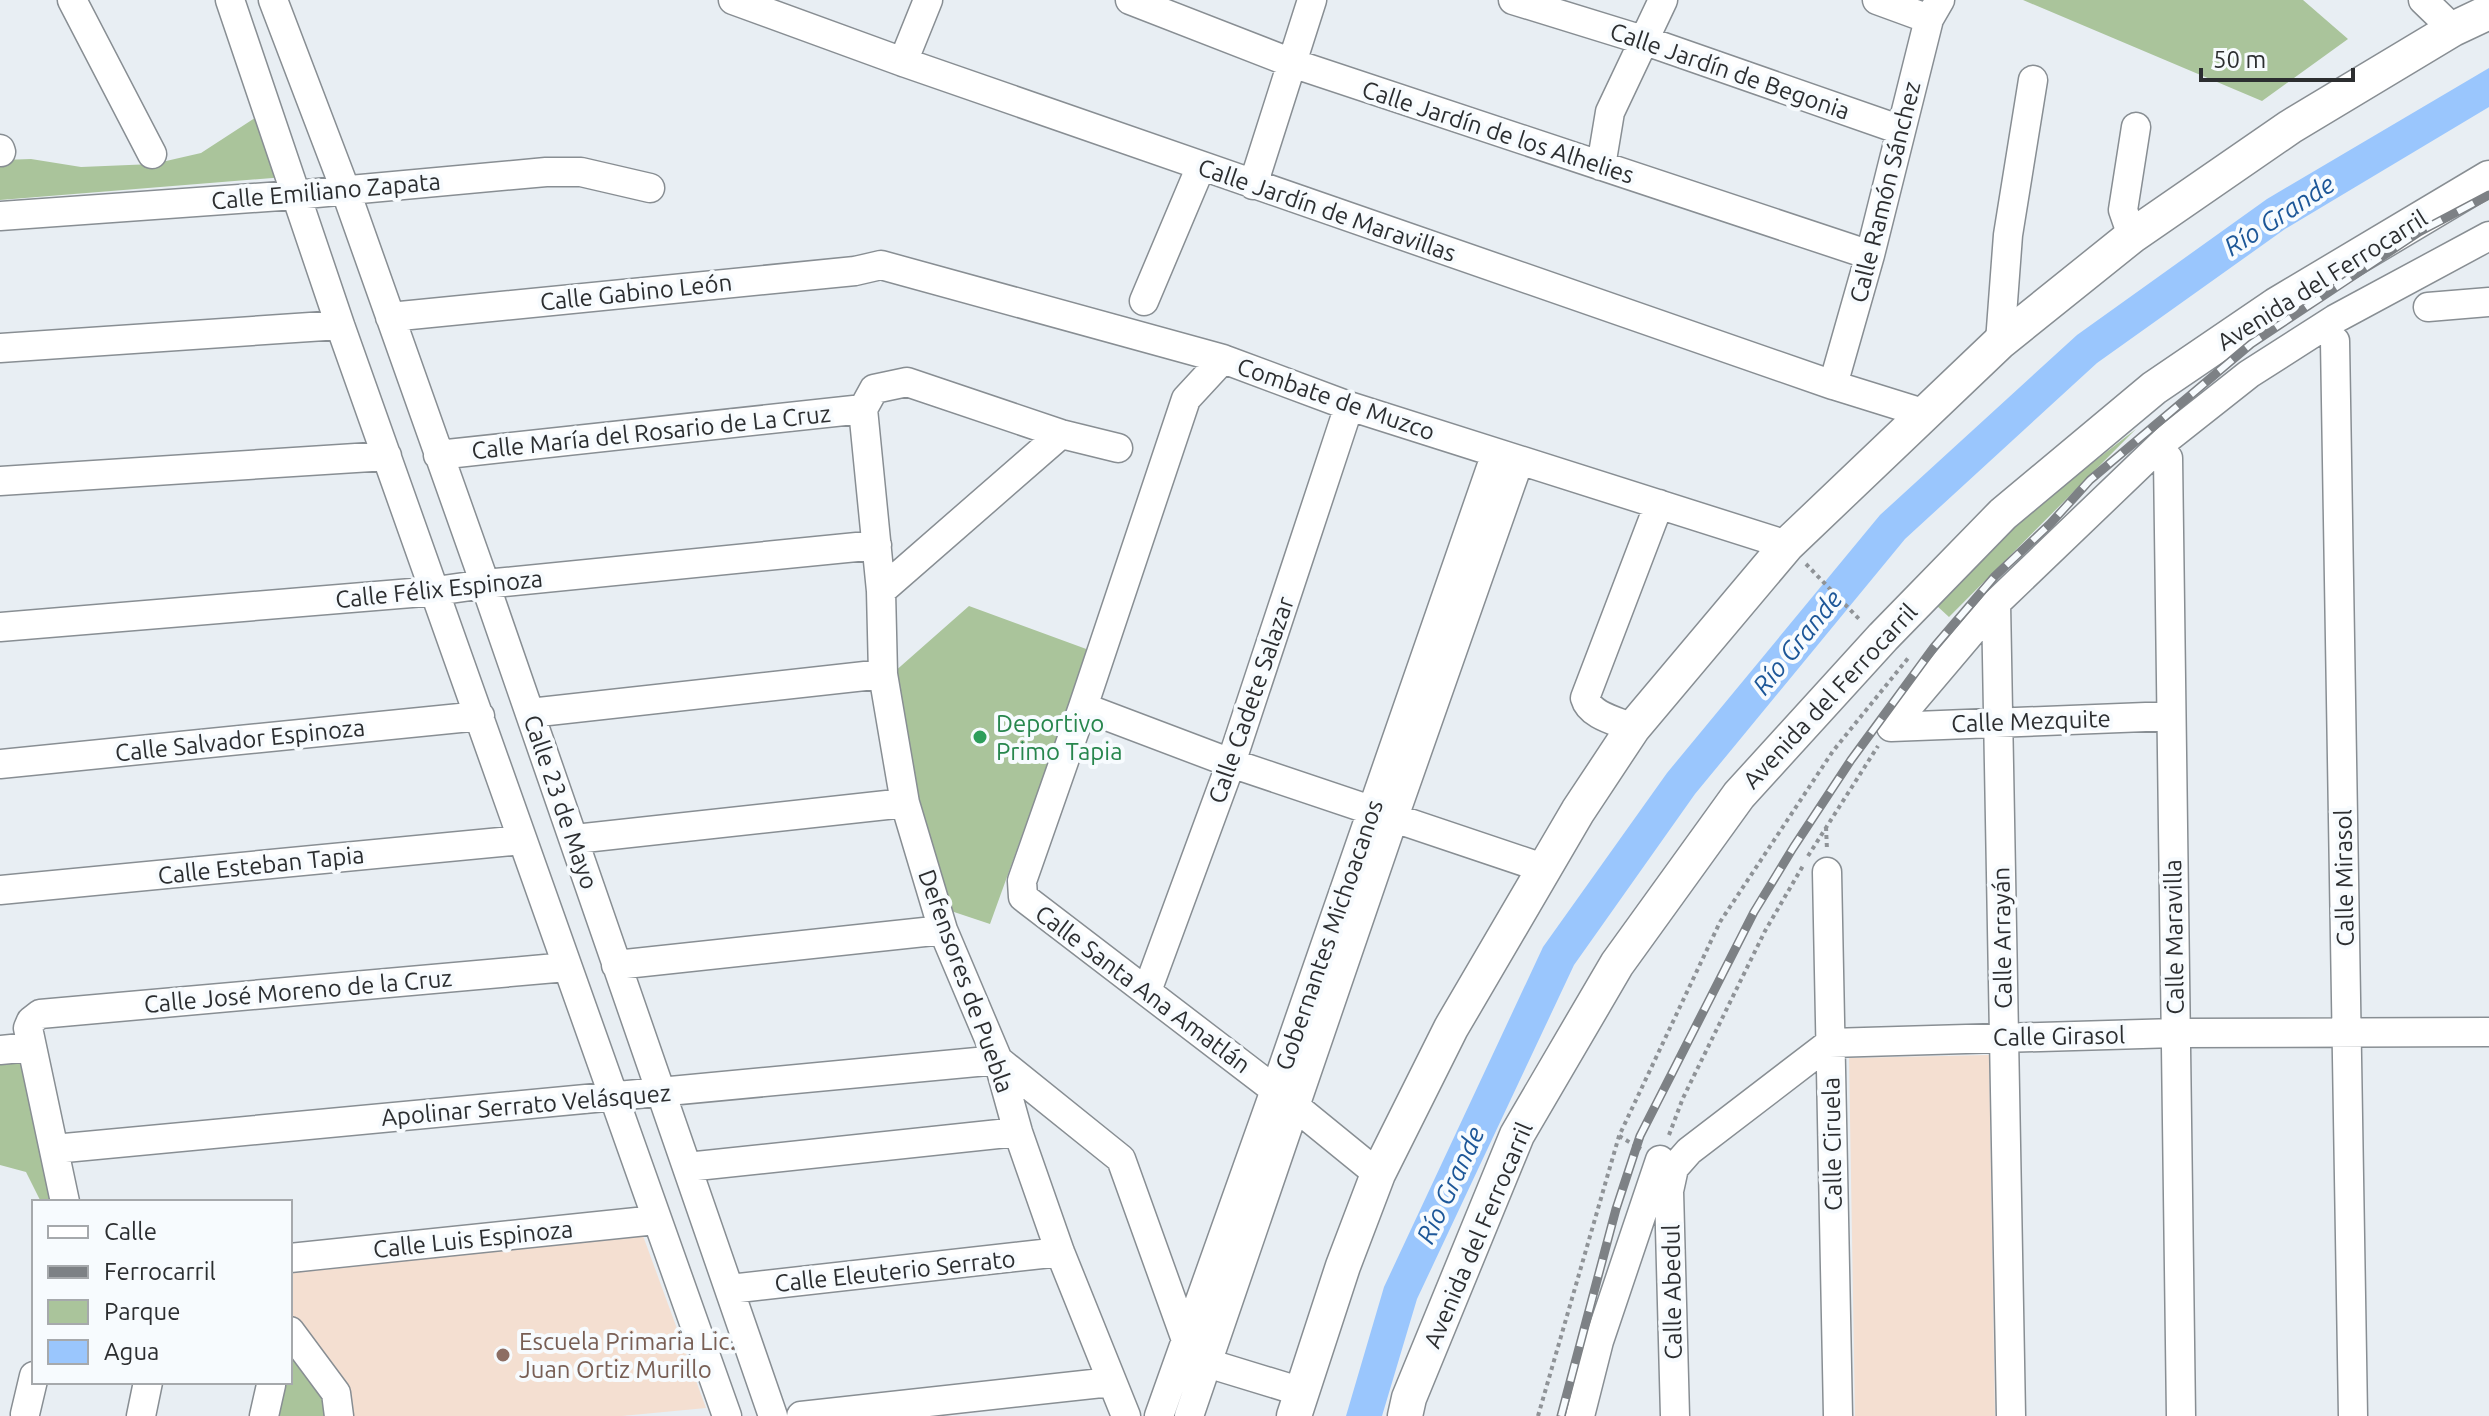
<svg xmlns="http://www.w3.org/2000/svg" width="2489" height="1416" font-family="Ubuntu,sans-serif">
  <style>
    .education { fill: #f4dfd1 }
    .green { fill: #aac49b }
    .water { fill: #9ac6fd }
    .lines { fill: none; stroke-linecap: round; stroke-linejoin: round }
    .minor-casing { stroke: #888e93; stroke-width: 31 }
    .major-casing { stroke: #888e93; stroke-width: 37 }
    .path { stroke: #8f9397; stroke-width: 4; stroke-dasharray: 4 4; stroke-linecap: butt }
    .minor { stroke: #fff; stroke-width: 28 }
    .major { stroke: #fff; stroke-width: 34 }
    .rail-casing { stroke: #7d8185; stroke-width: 9 }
    .rail { stroke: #f7fbfe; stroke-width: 6; stroke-dasharray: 18; stroke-linecap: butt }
    .leisure-dot { fill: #2e9e5b; stroke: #f7fbfe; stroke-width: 3 }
    .education-dot { fill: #8d6e63; stroke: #f7fbfe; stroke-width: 3 }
    .labels { text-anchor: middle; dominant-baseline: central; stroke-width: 8; stroke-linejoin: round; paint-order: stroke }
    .street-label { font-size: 24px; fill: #2c2e30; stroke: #f7fbfe }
    .leisure-label { font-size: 24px; fill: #27864d; stroke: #f7fbfe; text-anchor: start }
    .education-label { font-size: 24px; fill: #785e54; stroke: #f7fbfe; text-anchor: start }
    .water-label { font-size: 26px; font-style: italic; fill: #1d5798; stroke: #f7fbfe }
  </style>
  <rect width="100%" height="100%" fill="#e8eef3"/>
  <path class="education" d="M1989 1055 1995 1416H1855L1849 1058Z
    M642 1233 706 1408 622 1416H351L290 1320V1267Z"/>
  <path class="green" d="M2023 0H2303L2348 39 2262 101Z
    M264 112 285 177 0 200V161L3 160 31 159 81 167 153 164 201 153Z
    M2136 429 1949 617 1936 605 2011 526Z
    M969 606 1089 650 990 924 942 908 912 801 893 673Z
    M0 1057H21L61 1202H41L26 1172 0 1165Z
    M290 1356 326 1395V1416H273L280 1382H290Z"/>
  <path class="water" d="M2489 68V107L2285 229 2097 363 1905 539 1695 794 1574 965 1417 1299 1382 1416H1346L1384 1287 1543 947 1667 773 1880 515 2077 335 2267 199Z"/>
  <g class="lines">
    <g class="minor-casing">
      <path id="minor" d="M72 0 152 154
        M230 0 340 325 727 1416
        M273 0 345 189 485 584 773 1416
        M733 0 903 62 1833 385 1923 413
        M1130 0 1292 63 1870 255
        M1513 0 1646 41 1901 130
        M1877 0 1929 19
        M2423 0 2453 29
        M903 62 928 0
        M0 149 1 152
        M1601 166 1610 112 1663 0
        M1253 185 1312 0
        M0 216 295 195 546 172H581L650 188
        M2132 236 2123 210 2136 127
        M1144 301 1201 166
        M2428 307 2489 302
        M390 317 855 271 881 265 1223 359 1349 406 1787 545
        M2335 341 2353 1416
        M2000 342 2008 235 2033 80
        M0 348 340 325
        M1223 359 1186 399 1083 707 1022 881 1023 897 1275 1090 1378 1174
        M1833 385 1870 255 1929 19 1940 0
        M1118 448 1061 434 907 382 874 389 863 409 881 591 883 674 905 803 943 930 998 1060 1018 1132 1060 1252 1126 1416
        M438 455 863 409
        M2168 458 2181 1416
        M0 481 387 456
        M881 591 1061 434
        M1996 603 2011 1416
        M0 627 436 591 485 584 877 545
        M1083 707 1231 763 1543 868
        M530 713 883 674
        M1891 727 1996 603 2168 438 2249 374 2335 319 2489 236
        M1891 727 2171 716
        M1633 728C1617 721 1590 716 1585 698L1659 504
        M0 764 480 716
        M575 839 905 803
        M1827 872 1838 1416
        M0 890 522 840
        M616 965 943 930
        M1147 991 1231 763 1349 406
        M0 1050 31 1047
        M998 1060 1121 1159 1186 1340 1207 1363 1302 1392
        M54 1149 998 1060
        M687 1167 1018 1132
        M65 1202 28 1028 31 1021 40 1014 567 967
        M290 1258 656 1220
        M730 1289 1060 1252
        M290 1331 336 1393 339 1416
        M25 1414 34 1376
        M141 1416 148 1382
        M264 1416 271 1385
        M801 1416 1111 1382
        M1159 1416 1275 1090 1496 453
        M1189 1416 1394 817 1519 461
        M1580 1416 1599 1341 1660 1160
        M1675 1416 1669 1191 1674 1168 1689 1151 1830 1043 2176 1033 2489 1032"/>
    </g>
    <g class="major-casing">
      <path id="major" d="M1294 1416 1343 1266 1378 1174 1451 1028 1578 811 1633 728 1787 545 2000 342 2132 236 2290 127 2453 29 2489 12
        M1405 1416 1409 1398 1517 1135 1617 964 1739 795 1883 637 2003 514 2154 388 2276 305 2489 178"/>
    </g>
    <path class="path" d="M1806 564 1861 621
      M1826 827 1827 850
      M1808 856 1878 746
      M1669 1135 1683 1098 1765 931 1804 864
      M1619 1136 1641 1149
      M1538 1416 1619 1136 1720 922 1833 751 1909 657"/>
    <use href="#minor" class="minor"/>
    <use href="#major" class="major"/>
    <g class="rail-casing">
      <path id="rail" d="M1561 1416 1616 1209 1640 1136 1754 912 1793 848 1851 760 1934 647 1995 576 2050 524 2090 480 2251 344 2419 232 2489 195"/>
    </g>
    <use href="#rail" class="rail"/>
  </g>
  <circle class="leisure-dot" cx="980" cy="737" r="8"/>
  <circle class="education-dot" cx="503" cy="1355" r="8"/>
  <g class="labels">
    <g class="street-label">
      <text transform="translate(1730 71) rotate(19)">Calle Jardín de Begonia</text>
      <text transform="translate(1498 132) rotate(18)">Calle Jardín de los Alhelies</text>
      <text transform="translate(326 191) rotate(-5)">Calle Emiliano Zapata</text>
      <text transform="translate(1885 192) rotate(-76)">Calle Ramón Sánchez</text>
      <text transform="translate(1327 210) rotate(19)">Calle Jardín de Maravillas</text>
      <text transform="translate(2322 280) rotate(-32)">Avenida del Ferrocarril</text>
      <text transform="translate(636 292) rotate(-6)">Calle Gabino León</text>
      <text transform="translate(1336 399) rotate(19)">Combate de Muzco</text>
      <text transform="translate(651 432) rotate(-6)">Calle María del Rosario de La Cruz</text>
      <text transform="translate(439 589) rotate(-6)">Calle Félix Espinoza</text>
      <text transform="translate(1830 696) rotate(-47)">Avenida del Ferrocarril</text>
      <text transform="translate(1251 700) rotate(-71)">Calle Cadete Salazar</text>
      <text transform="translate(2031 721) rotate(-2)">Calle Mezquite</text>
      <text transform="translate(240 740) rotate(-6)">Calle Salvador Espinoza</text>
      <text transform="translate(561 802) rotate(71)">Calle 23 de Mayo</text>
      <text transform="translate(261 865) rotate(-6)">Calle Esteban Tapia</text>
      <text transform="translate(2344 878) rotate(-91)">Calle Mirasol</text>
      <text transform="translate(1329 935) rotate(-71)">Gobernantes Michoacanos</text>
      <text transform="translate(2174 937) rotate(-91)">Calle Maravilla</text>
      <text transform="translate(2002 938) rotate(-91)">Calle Arrayán</text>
      <text transform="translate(966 981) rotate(70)">Defensores de Puebla</text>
      <text transform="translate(1143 989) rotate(37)">Calle Santa Ana Amatlán</text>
      <text transform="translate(298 991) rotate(-5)">Calle José Moreno de la Cruz</text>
      <text transform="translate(2059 1036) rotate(-1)">Calle Girasol</text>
      <text transform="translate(526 1105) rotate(-5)">Apolinar Serrato Velásquez</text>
      <text transform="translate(1832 1144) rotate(-91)">Calle Ciruela</text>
      <text transform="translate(1478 1235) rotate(-67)">Avenida del Ferrocarril</text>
      <text transform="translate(473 1239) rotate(-6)">Calle Luis Espinoza</text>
      <text transform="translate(895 1271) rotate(-6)">Calle Eleuterio Serrato</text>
      <text transform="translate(1672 1292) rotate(-91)">Calle Abedul</text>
    </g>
    <g class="leisure-label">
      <text x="996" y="723">Deportivo<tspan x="996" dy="28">Primo Tapia</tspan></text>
    </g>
    <g class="education-label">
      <text x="519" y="1341">Escuela Primaria Lic.<tspan x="519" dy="28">Juan Ortiz Murillo</tspan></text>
    </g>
    <g class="water-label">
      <text transform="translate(2279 215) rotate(-33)">Río Grande</text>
      <text transform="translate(1797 642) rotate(-51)">Río Grande</text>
      <text transform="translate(1450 1185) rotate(-65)">Río Grande</text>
    </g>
  </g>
  <rect x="32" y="1200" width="260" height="184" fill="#f7fbfe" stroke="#a6a9ac" stroke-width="2"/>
  <rect x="48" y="1226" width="40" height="12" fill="#ffffff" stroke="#a6a9ac" stroke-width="2"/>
  <text x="104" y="1240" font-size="24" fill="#2c2e30">Calle</text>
  <rect x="48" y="1266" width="40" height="12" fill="#7d8185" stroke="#a6a9ac" stroke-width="2"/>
  <text x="104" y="1280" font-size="24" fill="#2c2e30">Ferrocarril</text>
  <rect x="48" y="1300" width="40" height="24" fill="#aac49b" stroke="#a6a9ac" stroke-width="2"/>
  <text x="104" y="1320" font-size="24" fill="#2c2e30">Parque</text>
  <rect x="48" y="1340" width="40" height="24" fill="#9ac6fd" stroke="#a6a9ac" stroke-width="2"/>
  <text x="104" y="1360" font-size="24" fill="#2c2e30">Agua</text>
  <path d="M2201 68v12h152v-12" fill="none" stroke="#2c2e30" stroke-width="4"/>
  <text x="2213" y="68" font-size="24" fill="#2c2e30" stroke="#f7fbfe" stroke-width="6" paint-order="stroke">50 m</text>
</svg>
